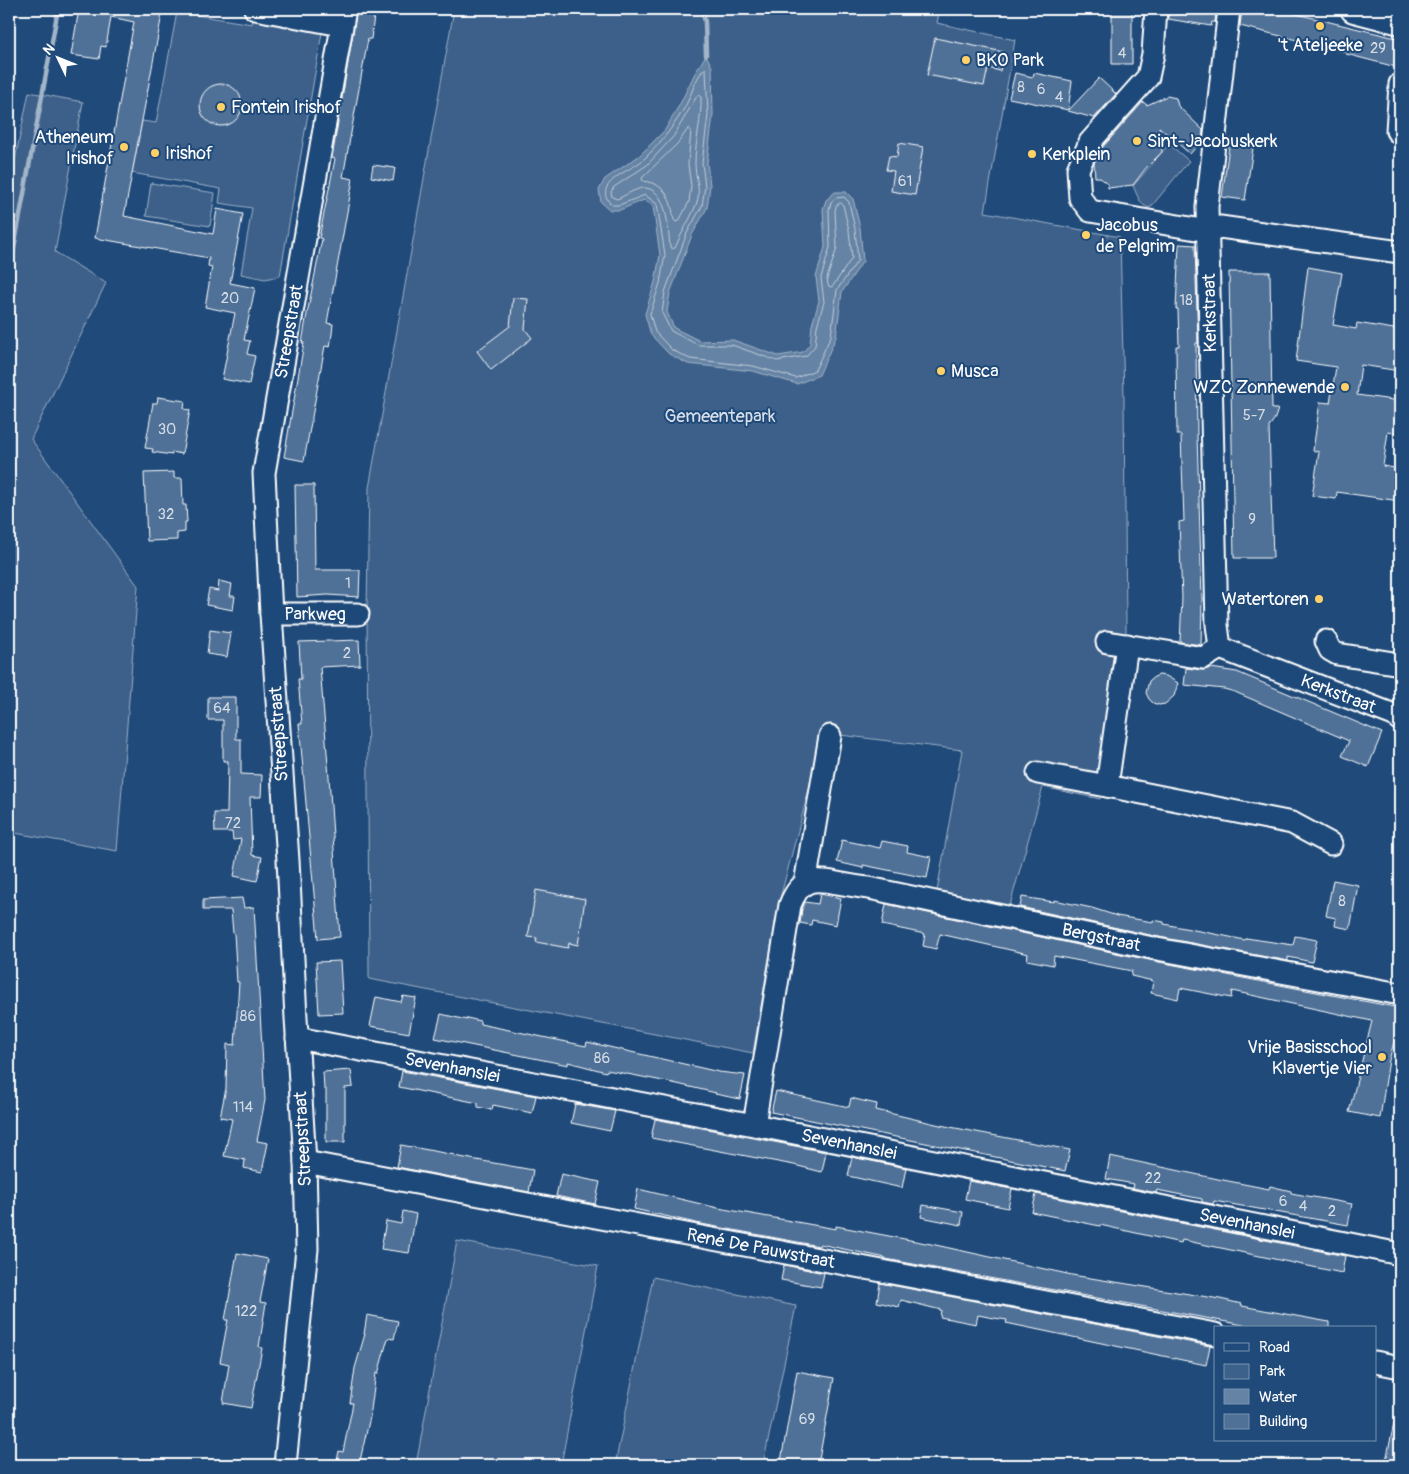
<svg xmlns="http://www.w3.org/2000/svg" width="1409" height="1474" font-family="Pangolin,sans-serif">
  <style>
    .green { fill: #3c618b; stroke: #9eb0c5 }
    .water { fill: #6583a4; stroke: #a3b5c8 }
    .lines { fill: none; stroke-linecap: round; stroke-linejoin: round }
    .shore { stroke: #c1cddb; stroke-width: 1 }
    .stream { stroke: #a3b5c8; stroke-width: 4.5 }
    .building { fill: #507197; stroke: #fff }
    .minor-casing { stroke: #fff; stroke-width: 25 }
    .major-casing { stroke: #fff; stroke-width: 30 }
    .minor { stroke: #1f4a7a; stroke-width: 21 }
    .major { stroke: #1f4a7a; stroke-width: 26 }
    .poi-dot { fill: #ffd166; stroke: #1f4a7a; stroke-width: 2 }
    .labels { text-anchor: middle; dominant-baseline: central; stroke-width: 4; stroke-linejoin: round; paint-order: stroke }
    .number-label { font-size: 15px; fill: #d3dce5 }
    .poi-label { font-size: 18px; fill: #fff; stroke: #1f4a7a; text-anchor: start }
    .street-label { font-size: 18px; fill: #fff; stroke: #1f4a7a }
    .park-label { font-size: 18px; fill: #d8dfe8; stroke: #1f4a7a }
  </style>
  <rect width="100%" height="100%" fill="#1f4a7a"/>
  <filter id="ink" filterUnits="userSpaceOnUse"><feTurbulence type="fractalNoise" baseFrequency=".02" numOctaves="2"/><feDisplacementMap in="SourceGraphic" scale="10" xChannelSelector="R" yChannelSelector="G"/><feConvolveMatrix kernelMatrix="1 2 1 2 8 2 1 2 1" color-interpolation-filters="sRGB"/></filter>
  <g filter="url(#ink)">
    <path class="green" d="M454 9H940L937 23 1015 40 985 212 1120 237 1124 397 1126 630 1100 799 1043 787 1010 905 937 891 962 750 824 733 778 906 753 1053 369 979 367 608 369 488Z
      M177 12 252 24 254 14 323 27 280 276 265 279 241 274 252 208 219 203 221 189 132 173 142 121 156 123Z
      M29 92 83 102 55 252 106 283 31 439 138 586 117 851 9 832V179H11Z
      M1169 144 1189 161 1150 208C1140 207 1137 194 1133 186Z
      M151 183 215 193 210 226 146 216Z
      M457 1241 598 1266 561 1465H416Z
      M653 1277 796 1306 763 1465H615Z"/>
    <path class="water" d="M706 55 712 67 713 115 707 163 710 185 707 208 692 235 670 293 667 312 674 328 700 341 733 340 778 356 803 352 810 344 812 325 819 301 816 277 825 247 823 209 826 200 835 192H846L853 199 860 228 863 261 842 292 836 337 819 375 797 384 753 371 688 364 669 354 651 335 645 314 655 282 660 255 653 206 644 200 620 210H610L601 202 599 190 605 179 639 156 665 130 681 102 695 73Z"/>
    <g class="lines">
      <path class="shore" d="M706 69 708 115 702 163 705 186 702 206 687 233 665 292 662 313 671 331 698 345H732L777 361 806 356 815 346 817 326 824 302 821 278 830 247 829 210 831 202 836 198 844 197 849 202 855 229 858 260 837 290 831 336 815 370 796 378 753 366 690 359 672 350 655 332 650 314 660 283 665 255 657 204 645 195 619 205H612C590 184 630 171 643 160 660 144 675 125 686 105 692 93 695 80 703 70Z
        M698 95 701 97C702 119 695 141 695 163 695 178 702 191 696 205 690 220 681 233 675 248L673 249 670 247C668 230 668 187 643 188 634 189 625 196 617 199L612 197 611 192 614 187 647 165 673 137Z
        M689 128 691 131 688 164 691 186 689 202 679 221 676 222 674 220C671 200 667 184 643 181L642 178 678 143Z
        M841 203 843 205 849 230 852 258 833 286 830 287 828 285 827 278 837 248 835 211 836 206Z"/>
      <path class="stream" d="M702 9 705 22 706 55
        M9 275 58 9"/>
    </g>
    <path class="building" d="M79 9H163L124 216 213 234 217 209 243 214 230 283 255 288 244 340 250 341 247 354 255 356 249 384 222 379 235 313 205 307 212 267 208 266 209 258 95 238 134 22 111 17 106 47 101 46 99 59 71 55Z
      M357 9H375L371 39H368L343 177 353 179 327 323 333 324 332 334 330 347 325 346 304 461 284 457 304 343H302L306 319 322 239 319 238 335 159 332 158Z
      M1112 9H1132V64H1112Z
      M1168 9H1216L1215 22H1212L1211 26 1168 19Z
      M1242 9H1276L1400 39V68L1346 54V52L1240 26Z
      M935 38 1004 52 1000 71 988 68 984 86 927 75Z
      M1015 73 1033 77 1034 73 1072 81 1068 110 1009 98Z
      M1099 78 1116 94 1094 118 1068 111Z
      M200 105a21 21 0 1 1 42 0a21 21 0 1 1-42 0Z
      M1167 96 1176 98 1178 106 1203 130 1202 140 1190 154 1159 127 1162 152 1146 168 1133 185 1108 188V184L1099 177H1095L1094 163 1101 149 1143 102 1147 105Z
      M1230 139 1254 142 1245 200 1222 197Z
      M899 143 923 147 915 195 891 191 894 171 886 170 889 156 897 157Z
      M373 165 395 168 393 181 371 177Z
      M1179 244 1195 245 1198 343H1196L1197 434 1202 600 1201 645 1180 642 1182 598 1179 522 1184 521 1181 435H1177L1176 346H1179L1178 309H1176Z
      M1308 267 1342 273 1333 325 1356 329 1357 323 1400 330V371L1361 365 1357 395 1400 401V434L1388 432 1383 466 1400 469V501L1337 492 1336 499 1312 496 1319 452 1313 451 1320 402 1330 403 1336 367 1296 361Z
      M1229 272H1270L1272 409H1278L1275 418 1269 427 1273 558H1234Z
      M513 298 528 299 525 329 532 338 491 370 477 351 510 326Z
      M158 397 185 401 184 409 190 410 182 454 172 452V455L152 452 153 449 145 448 153 403H157Z
      M174 472V478H182L183 505H186L187 522H185V532L177 533V540L147 541 144 473Z
      M295 485H314L315 570H360L359 597 328 595 297 597Z
      M219 581 232 584 230 596H235L233 610 206 605 209 589 218 591Z
      M210 630 231 633 227 657 207 654Z
      M359 640 360 665 320 667 329 777 340 937 318 939 299 724H302L298 679H301L299 642Z
      M1186 668 1202 670 1211 668 1237 672 1382 733 1368 767 1342 756 1349 741 1235 692 1224 689 1184 685Z
      M1159 675 1166 676 1178 683 1174 696 1165 704 1159 705 1153 703 1149 699 1146 693 1149 681 1154 677Z
      M208 697H236V739H241V774L262 775 261 797H250L252 855 262 857 257 881 234 876 241 839 233 840 232 832H215L214 813H227L228 761H223V720H208Z
      M842 840 880 848 882 841 908 846 907 852 931 857 927 878 863 865V868L837 862Z
      M1333 880 1358 885 1350 929 1335 926 1336 918 1326 916Z
      M536 890 585 899 578 945 569 943 568 948 536 942 537 938 528 937Z
      M820 894 841 898 836 925 812 920 811 925 800 923 802 909 805 902 818 904Z
      M1022 897 1054 902V900L1092 908 1117 916 1153 922V920L1164 922V924L1245 940 1246 938 1293 945 1295 936 1317 940 1312 962 1288 957V961L1159 937 1020 907Z
      M242 898 244 908 254 907 265 1100 257 1141 268 1143 262 1172 244 1168 245 1160 224 1156 232 1119 220 1117 226 1088 227 1044 235 1045 239 982H237L234 933H233L231 910H203V900Z
      M886 904 1154 961 1400 1008V1021L1389 1060 1380 1118 1349 1112 1372 1021 1232 991 1231 998 1180 988 1178 999 1151 993 1153 981 1131 976 1132 971 1054 956 1053 965 1027 960 1028 954 940 934 936 949 923 946 925 934 882 925Z
      M340 961 343 1013 319 1014 316 962Z
      M403 996 416 998 409 1033 370 1026 376 997 401 1002Z
      M441 1014 467 1020V1018L480 1021V1024L586 1046 587 1042 719 1072 745 1075 740 1099 715 1094 716 1093 673 1083 607 1070 606 1072 568 1062V1065L435 1038Z
      M351 1070 353 1087 345 1088V1142H326V1089H324L323 1072Z
      M402 1071 536 1096 532 1113 493 1105 492 1110 478 1107V1103L399 1087Z
      M776 1091 849 1107 851 1098 863 1101 877 1104 876 1110 940 1125 1070 1150 1065 1171 771 1112Z
      M575 1104 615 1111 610 1131 571 1123Z
      M655 1119 826 1152 822 1172 794 1165 651 1138Z
      M401 1145 455 1155 454 1156 533 1170 529 1192 397 1167Z
      M1110 1156 1218 1179 1269 1189 1270 1186 1291 1191V1193L1352 1204 1348 1225 1214 1201 1213 1204 1202 1202V1199L1157 1190 1156 1193 1133 1188 1134 1184 1106 1179Z
      M852 1157 906 1168 902 1188 848 1176Z
      M561 1174 600 1182 595 1204 556 1196Z
      M969 1181 1012 1189 1008 1208 965 1199Z
      M638 1189 718 1208 836 1229V1226L931 1244 1072 1275 1220 1299 1242 1304V1306L1329 1322V1328H1259L1238 1324 886 1259V1258L820 1244 819 1246 696 1223 634 1209Z
      M1036 1194 1345 1256 1342 1273 1182 1240 1181 1243 1100 1225V1226L1032 1212Z
      M923 1205 963 1212 961 1225 921 1217Z
      M403 1211 416 1214 409 1253 381 1249 386 1221 401 1224Z
      M237 1253 268 1259 260 1302 266 1303 259 1347 262 1348 251 1408 223 1403 229 1364 220 1362 228 1320H225Z
      M784 1265 824 1273 821 1287 781 1280Z
      M880 1283 1210 1346 1206 1365 1006 1323 1007 1320 994 1318 978 1315 976 1324 940 1317 941 1310 901 1300 899 1307 877 1302Z
      M367 1315 398 1321 394 1339 388 1338 378 1374 376 1373 370 1417 359 1465H336L339 1451 343 1452 353 1403H350L355 1368 365 1334H364Z
      M797 1371 834 1378 818 1465H804L781 1461Z
      M1395 1419H1400V1465H1385Z"/>
    <g class="lines">
      <g class="minor-casing">
        <g id="minor">
          <path d="M255 9 341 25"/>
          <path d="M1156 9 1153 54 1148 77 1090 142 1078 169 1080 198 1090 211 1208 231"/>
          <path d="M1397 131 1400 84"/>
          <path d="M1208 231 1220 227 1400 252"/>
          <path id="s1" d="M271 614H358"/>
          <path d="M1326 641 1330 650 1337 654 1400 664"/>
          <path id="s2" d="M1107 642 1203 658 1220 648 1394 715 1400 720"/>
          <path d="M1220 648 1217 625 1207 207 1229 9"/>
          <path d="M1038 773 1107 786 1127 645"/>
          <path d="M1107 786 1292 823 1331 844"/>
          <path d="M805 884 830 736"/>
          <path id="s3" d="M297 1039 308 1040 754 1125 1400 1254"/>
          <path id="s4" d="M754 1125 790 905C800 879 812 878 837 883 848 885 859 887 869 888L1157 949 1400 994"/>
          <path id="s5" d="M305 1162 1215 1334"/>
          <path d="M1375 1362 1400 1367"/>
          <path id="s6" d="M285 1465 307 1249 305 1162 296 1018 288 860 271 614 264 473 345 9"/>
        </g>
      </g>
      <g class="major-casing">
        <path id="major" d="M1354 9 1400 21"/>
      </g>
      <use href="#minor" class="minor"/>
      <use href="#major" class="major"/>
    </g>
  </g>
  <g class="poi-dot">
    <circle cx="1320" cy="26" r="5"/>
    <circle cx="966" cy="60" r="5"/>
    <circle cx="221" cy="107" r="5"/>
    <circle cx="1137" cy="141" r="5"/>
    <circle cx="124" cy="147" r="5"/>
    <circle cx="155" cy="153" r="5"/>
    <circle cx="1032" cy="154" r="5"/>
    <circle cx="1086" cy="235" r="5"/>
    <circle cx="941" cy="371" r="5"/>
    <circle cx="1345" cy="387" r="5"/>
    <circle cx="1319" cy="599" r="5"/>
    <circle cx="1382" cy="1057" r="5"/>
  </g>
  <g class="labels">
    <g class="number-label">
      <text x="1378" y="48">29</text>
      <text x="1122" y="53">4</text>
      <text x="1021" y="87">8</text>
      <text x="1041" y="89">6</text>
      <text x="1059" y="97">4</text>
      <text x="905" y="181">61</text>
      <text x="230" y="298">20</text>
      <text x="1186" y="300">18</text>
      <text x="1254" y="415">5-7</text>
      <text x="167" y="429">30</text>
      <text x="166" y="514">32</text>
      <text x="1252" y="519">9</text>
      <text x="348" y="583">1</text>
      <text x="347" y="653">2</text>
      <text x="222" y="708">64</text>
      <text x="233" y="823">72</text>
      <text x="1342" y="901">8</text>
      <text x="248" y="1016">86</text>
      <text x="602" y="1058">86</text>
      <text x="243" y="1107">114</text>
      <text x="1153" y="1178">22</text>
      <text x="1283" y="1201">6</text>
      <text x="1303" y="1206">4</text>
      <text x="1332" y="1211">2</text>
      <text x="246" y="1311">122</text>
      <text x="807" y="1419">69</text>
    </g>
    <g class="poi-label">
      <text x="1320" y="45" text-anchor="middle">'t Ateljeeke</text>
      <text x="976" y="60">BKO Park</text>
      <text x="231" y="107">Fontein Irishof</text>
      <text x="114" y="137" text-anchor="end">Atheneum<tspan x="114" dy="21">Irishof</tspan></text>
      <text x="1147" y="141">Sint-Jacobuskerk</text>
      <text x="165" y="153">Irishof</text>
      <text x="1042" y="154">Kerkplein</text>
      <text x="1096" y="225">Jacobus<tspan x="1096" dy="21">de Pelgrim</tspan></text>
      <text x="951" y="371">Musca</text>
      <text x="1335" y="387" text-anchor="end">WZC Zonnewende</text>
      <text x="1309" y="599" text-anchor="end">Watertoren</text>
      <text x="1372" y="1047" text-anchor="end">Vrije Basisschool<tspan x="1372" dy="21">Klavertje Vier</tspan></text>
    </g>
    <g class="street-label">
      <text transform="translate(1210 313) rotate(-91)">Kerkstraat</text>
      <text stroke="none"><textPath href="#s6" startOffset="1138">Streepstraat</textPath></text>
      <text stroke="none"><textPath href="#s1" startOffset="44">Parkweg</textPath></text>
      <text stroke="none"><textPath href="#s2" startOffset="244">Kerkstraat</textPath></text>
      <text transform="translate(279 734) rotate(-94)">Streepstraat</text>
      <text stroke="none"><textPath href="#s4" startOffset="552">Bergstraat</textPath></text>
      <text stroke="none"><textPath href="#s3" startOffset="158">Sevenhanslei</textPath></text>
      <text transform="translate(303 1139) rotate(-93)">Streepstraat</text>
      <text stroke="none"><textPath href="#s3" startOffset="562">Sevenhanslei</textPath></text>
      <text stroke="none"><textPath href="#s3" startOffset="968">Sevenhanslei</textPath></text>
      <text stroke="none"><textPath href="#s5" startOffset="464">René De Pauwstraat</textPath></text>
    </g>
    <g class="park-label">
      <text x="720" y="416">Gemeentepark</text>
    </g>
  </g>
  <rect width="1409" height="1474" fill="none" stroke="#1f4a7a" stroke-width="30"/>
  <rect x="15" y="15" width="1379" height="1444" fill="none" stroke="#fff" stroke-width="2" filter="url(#ink)"/>
  <rect x="1214" y="1326" width="162" height="115" fill="#1f4a7a" stroke="#7992af"/>
  <rect x="1224" y="1343" width="25" height="8" fill="#1f4a7a" stroke="#7992af"/>
  <text x="1259" y="1352" font-size="15" fill="#ffffff">Road</text>
  <rect x="1224" y="1364" width="25" height="15" fill="#3c618b" stroke="#7992af"/>
  <text x="1259" y="1376" font-size="15" fill="#ffffff">Park</text>
  <rect x="1224" y="1389" width="25" height="15" fill="#6583a4" stroke="#7992af"/>
  <text x="1259" y="1402" font-size="15" fill="#ffffff">Water</text>
  <rect x="1224" y="1414" width="25" height="15" fill="#507197" stroke="#7992af"/>
  <text x="1259" y="1426" font-size="15" fill="#ffffff">Building</text>
  <g transform="translate(58 58) rotate(313)" stroke="#1f4a7a" stroke-width="4" paint-order="stroke">
  <path d="M0-4L9 19L0 12L-9 19Z" fill="#ffffff"/>
  <text y="-8" font-size="14" font-weight="bold" text-anchor="middle" fill="#ffffff">N</text>
  </g>
</svg>
